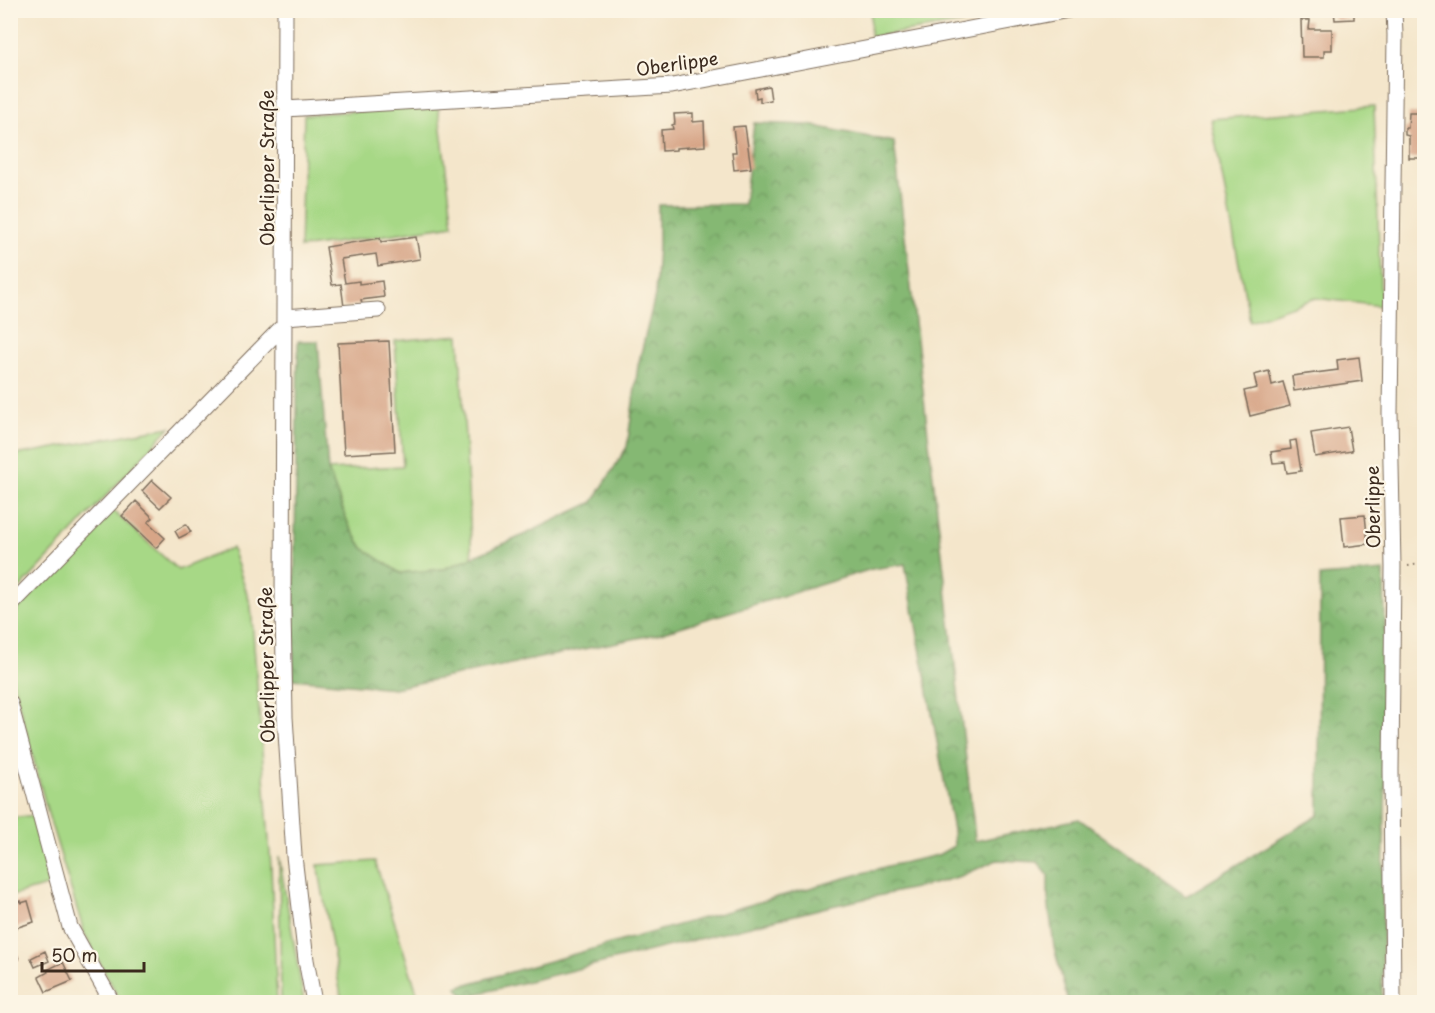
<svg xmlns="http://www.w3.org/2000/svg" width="1435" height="1013" font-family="'Playpen Sans',sans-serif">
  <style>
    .green { fill: #a7d886; stroke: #718152; stroke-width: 1.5 }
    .forest { fill: url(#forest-crowns); stroke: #607148; stroke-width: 1.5 }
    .building { fill: #d7a587 }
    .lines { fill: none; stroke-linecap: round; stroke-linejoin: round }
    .minor-casing { stroke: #7c6c5b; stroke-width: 17 }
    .path { stroke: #7c6c5b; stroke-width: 2; stroke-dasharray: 1.5 4.5; stroke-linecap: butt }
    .minor { stroke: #fff; stroke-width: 15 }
    .labels { text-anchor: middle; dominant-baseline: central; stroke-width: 4.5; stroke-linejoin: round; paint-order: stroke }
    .street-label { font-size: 18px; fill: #3b2a1e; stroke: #fcf5e5 }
  </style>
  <defs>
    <pattern id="forest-crowns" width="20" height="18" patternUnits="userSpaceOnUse" patternTransform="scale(1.5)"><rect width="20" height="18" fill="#85b873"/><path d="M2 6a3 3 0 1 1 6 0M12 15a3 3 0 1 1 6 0" fill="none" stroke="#6e965e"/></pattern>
  </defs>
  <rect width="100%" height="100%" fill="#fcf5e5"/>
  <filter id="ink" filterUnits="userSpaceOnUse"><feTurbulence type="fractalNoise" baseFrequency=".0167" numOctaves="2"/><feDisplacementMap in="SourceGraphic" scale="12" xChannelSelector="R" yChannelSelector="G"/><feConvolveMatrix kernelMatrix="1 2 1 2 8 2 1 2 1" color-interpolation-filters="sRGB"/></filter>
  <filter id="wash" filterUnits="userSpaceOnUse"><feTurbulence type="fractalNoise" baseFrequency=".008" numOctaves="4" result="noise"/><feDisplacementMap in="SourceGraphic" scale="24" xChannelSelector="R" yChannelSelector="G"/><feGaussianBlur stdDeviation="1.35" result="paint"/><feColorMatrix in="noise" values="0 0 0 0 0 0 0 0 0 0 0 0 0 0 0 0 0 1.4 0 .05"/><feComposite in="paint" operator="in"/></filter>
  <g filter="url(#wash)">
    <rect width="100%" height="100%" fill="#f4e6cb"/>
    <path class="green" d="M871 11H1010V16L870 37Z
      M438 105 453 225 300 248 304 115Z
      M1374 106 1381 306 1315 298 1250 321 1211 119Z
      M459 335 472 557 444 569 400 573 363 548 349 526 328 470 403 466 395 341Z
      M170 427 11 598V456Z
      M112 510 178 570 232 548 251 606 271 867 277 1002H121L85 935 48 814 11 674 10 628 18 609Z
      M35 815 54 884 11 896V818Z
      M279 856 304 1002H281Z
      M375 861 420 1002H342L318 865Z"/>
    <path class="forest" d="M754 123 809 125 894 142 974 828 975 841 1079 819 1186 896 1319 815 1320 576 1384 571 1387 737 1383 885 1382 1002H1228L1220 1001 1215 1002H1068L1054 947 1048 898V875L1038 862 997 860 961 876 933 884 827 907 465 997 457 987 888 866 938 855 954 846 953 830 905 564 872 569 657 634 394 688 293 679 298 341H318L328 470 349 526 363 548 400 573 444 569 515 539 593 502 627 447 638 366 655 296 658 245V205L744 204Z"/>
    <g id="blocks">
      <path class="building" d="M1334 10H1354V19L1335 20Z
        M1301 20H1310L1309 29H1332V50H1324V57H1302Z
        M769 86 771 100 760 102V97L756 98 755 89Z
        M693 113V122L704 121 705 146 676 148V150L662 151 661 130 673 129 672 125 675 124 674 114Z
        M1409 113H1424V158H1409V136L1405 135V128H1408Z
        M745 126 751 168 734 170 732 152H736L733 127Z
        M416 237 420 259 378 266 376 254 341 259 345 283 359 281V284L382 281 384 297 361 300 362 304 344 307 341 284 332 285 326 247 380 238 381 242Z
        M389 341 395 451 344 454 338 343Z
        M1359 357 1362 381 1294 391 1292 376 1338 370 1337 360Z
        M1269 371 1272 385 1283 382 1290 406 1250 416 1244 391 1257 388 1254 375Z
        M1348 427 1352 451 1315 457 1311 433Z
        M1296 440 1301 471 1287 473 1285 462 1273 463 1271 452 1291 449 1290 441Z
        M152 480 171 497 160 508 142 491Z
        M136 501 153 518 148 522 165 538 156 548 122 516Z
        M1365 515 1368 544 1344 547 1341 517Z
        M186 524 191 532 179 538 175 531Z
        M21 901V903L28 901 34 922 12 929 10 922V904Z
        M13 944 19 959 10 963V945Z
        M45 951 49 961 35 967 31 958Z
        M63 962 72 981 46 992 39 977 48 972 47 970Z"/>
    </g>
  </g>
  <g filter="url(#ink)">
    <use href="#blocks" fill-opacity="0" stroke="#7c6c5b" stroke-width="1.5"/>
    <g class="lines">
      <g class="minor-casing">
        <path id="minor" d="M285 10 283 611 285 717 294 856 306 960 314 1002
          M285 109 672 86 1069 10
          M285 317 378 310
          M10 606 284 325
          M10 703 70 927 112 1002
          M1393 1002 1391 770 1393 567 1390 413 1395 35 1394 10"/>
      </g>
      <path class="path" d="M1408 566 1424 563"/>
      <use href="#minor" class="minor"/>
    </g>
  </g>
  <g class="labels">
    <g class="street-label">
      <text transform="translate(677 63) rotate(-8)">Oberlippe</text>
      <text transform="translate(266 168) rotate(-90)">Oberlipper Straße</text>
      <text transform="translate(1372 507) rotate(-91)">Oberlippe</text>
      <text transform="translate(266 665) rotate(-91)">Oberlipper Straße</text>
    </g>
  </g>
  <rect width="1435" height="1013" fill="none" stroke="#fcf5e5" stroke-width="36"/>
  <path d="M42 962v9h102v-9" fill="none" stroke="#3b2a1e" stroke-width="3"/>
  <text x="51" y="962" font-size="18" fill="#3b2a1e" stroke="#fcf5e5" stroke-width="4.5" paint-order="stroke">50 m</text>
</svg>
